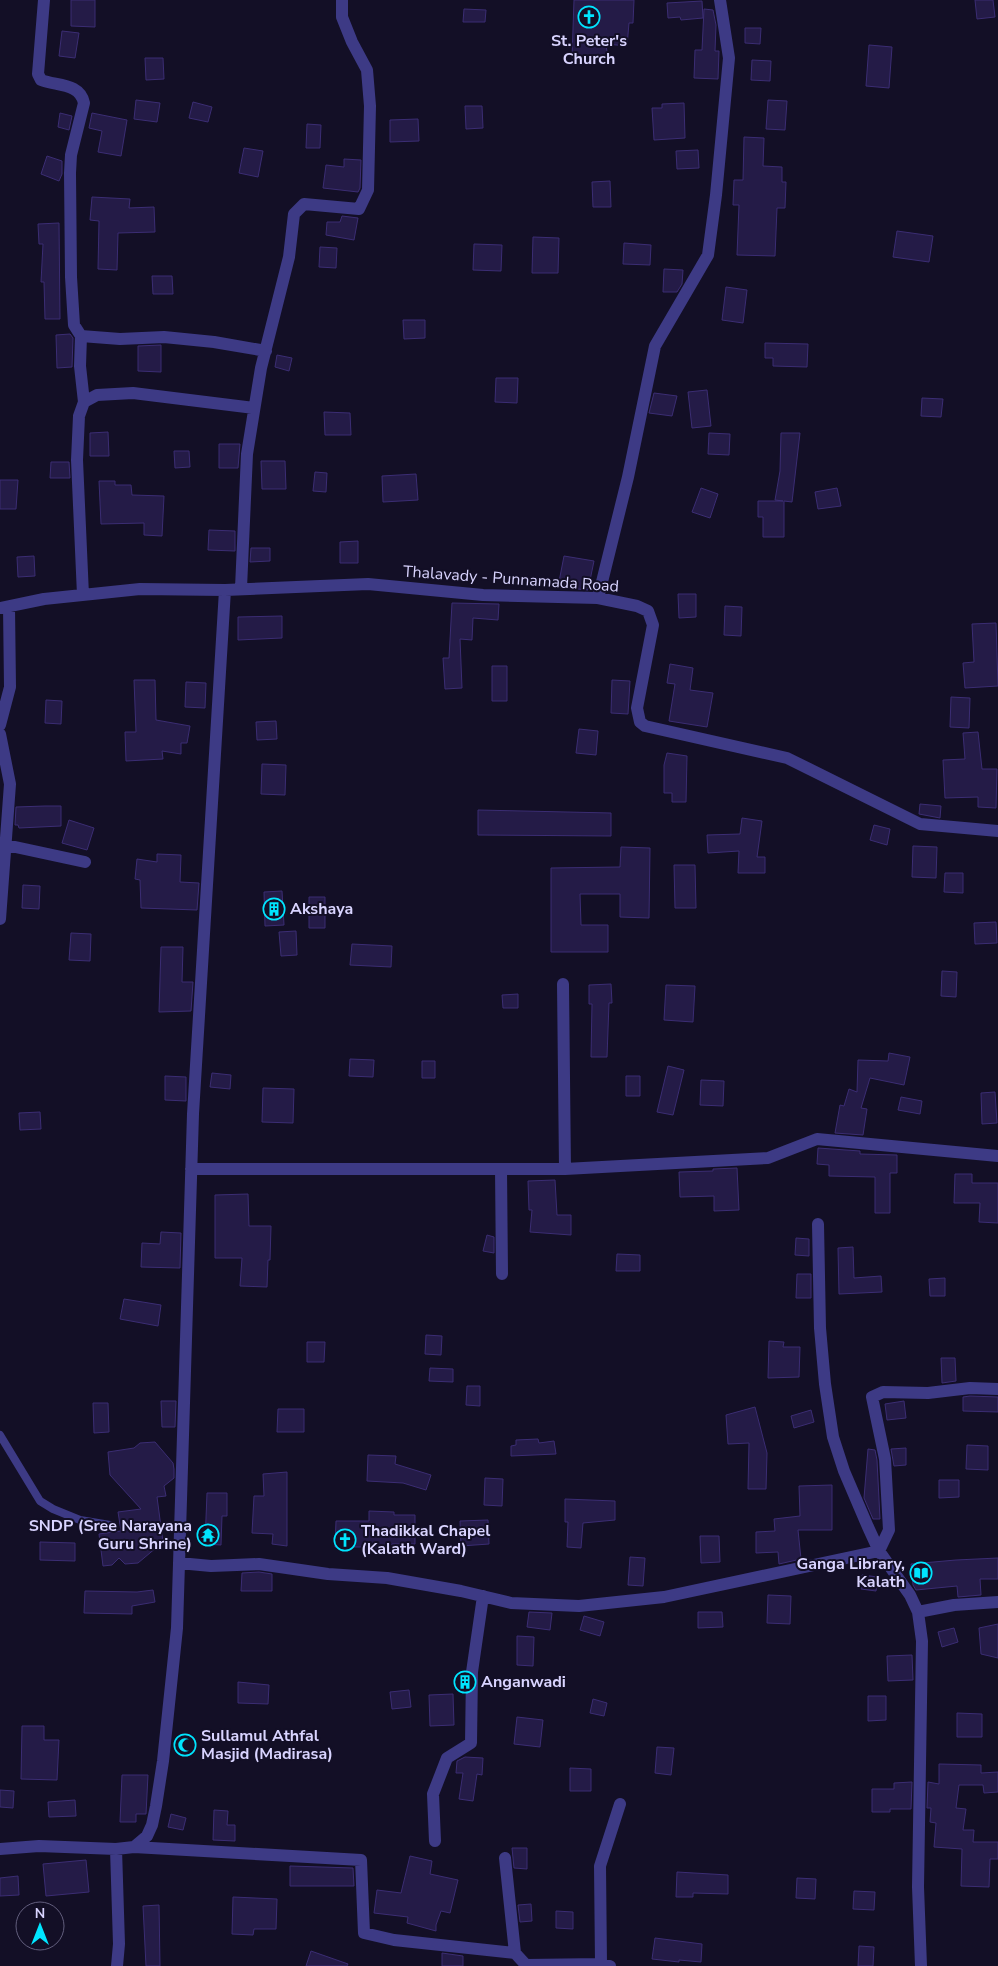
<svg xmlns="http://www.w3.org/2000/svg" width="998" height="1966" font-family="'Nunito Sans',sans-serif">
  <style>
    .building { fill: #241b47; stroke: #3b2d73 }
    .lines { fill: none; stroke-linecap: round; stroke-linejoin: round }
    .lane { stroke: #3d3a85; stroke-width: 8 }
    .street { stroke: #3d3a85; stroke-width: 12 }
    .labels { text-anchor: middle; dominant-baseline: central; stroke-width: 4; stroke-linejoin: round; paint-order: stroke }
    .poi-label { font-size: 16px; font-weight: bold; fill: #d9d4ff; stroke: #130f26; text-anchor: start }
    .street-label { font-size: 16px; fill: #d9d4ff; stroke: #130f26 }
  </style>
  <rect width="100%" height="100%" fill="#130f26"/>
  <path class="building" d="M71 0H95V27L71 26Z
    M574 0H634L633 23H629L627 46 606 44 608 60 572 58Z
    M975 0H993L995 17 977 19Z
    M702 1 703 18 681 20 680 17 668 18 667 3Z
    M464 9 486 10 485 22H463Z
    M704 9 713 10 716 25 715 51H719L718 79 694 78 695 50H702Z
    M745 28H761L760 44 745 43Z
    M62 31 79 33 75 58 59 56Z
    M869 45 892 47 889 88 866 86Z
    M145 58H163L164 79 146 80Z
    M752 60 771 61 770 81 751 80Z
    M136 100 160 103 157 122 134 119Z
    M768 100 787 101 785 130 766 129Z
    M193 102 212 107 208 122 189 118Z
    M684 103 685 138 654 140 652 108H662V104Z
    M465 106H482L483 128 466 129Z
    M60 113 72 116 69 130 58 127Z
    M92 113 127 120 121 156 98 152 102 131 89 128Z
    M418 119 419 141 390 142V120Z
    M307 124 321 125 320 148H306Z
    M744 137 764 138 763 166 782 167V182H786L785 208H777L775 256 737 255 739 205H733L734 180H743Z
    M244 148 263 151 258 177 239 173Z
    M698 150 699 168 677 169 676 151Z
    M47 156 62 161V174L59 181 41 174Z
    M344 159 361 160 360 188 358 192 323 188 326 165 344 167Z
    M610 181 611 207H593L592 182Z
    M92 197 130 199 129 208 154 207 155 232 118 233 117 270 98 269 99 221 90 220Z
    M342 216 358 218 354 240 326 235 327 222H340Z
    M59 223 60 319H45L44 282H41L43 244H39L38 224Z
    M897 231 933 236 929 262 893 257Z
    M533 237 559 238 558 273H532Z
    M624 243 651 245 650 265 623 264Z
    M474 244 502 245 501 271 473 270Z
    M320 247 337 248 336 268 319 267Z
    M664 269 683 270 682 284 677 292H663Z
    M152 276H172L173 294H153Z
    M726 287 747 290 743 323 722 320Z
    M403 320H425V338L404 339Z
    M70 334 73 338 72 367 57 368 56 335Z
    M765 343 808 344 807 367 773 366V358H765Z
    M161 345V372L138 371V346Z
    M277 355 292 358 289 371 275 367Z
    M496 378H518L517 403 495 402Z
    M707 390 711 426 692 428 688 392Z
    M654 393 677 396 672 416 649 413Z
    M922 398 943 399 941 417 921 416Z
    M324 412 350 413 351 435H325Z
    M108 432 109 456H90V433Z
    M709 433 730 434 729 455 708 454Z
    M781 433H800L792 502 784 501V537H763V517H758V501H783L775 500 780 471Z
    M219 444H240L238 468H219Z
    M174 451H189L190 467 175 468Z
    M261 461H285L286 489H262Z
    M51 462H69L70 478H50Z
    M315 472 327 473 326 492 313 491Z
    M416 474 418 500 383 502 382 476Z
    M0 480H18L16 509H0Z
    M99 481H115V485H131L132 495 164 496 162 536 144 535V523L101 524Z
    M701 488 718 494 710 518 692 512Z
    M837 488 841 506 818 509 815 492Z
    M209 530 235 531V551L208 550Z
    M358 541V563H340V542Z
    M251 548H270V561L250 562Z
    M34 556 35 576 18 577 17 557Z
    M564 556 594 561 588 590 558 587Z
    M678 594H696V617L679 618Z
    M452 603 499 604 498 620 473 618 472 640 460 639 462 688 445 689 443 658H449Z
    M725 606 742 607 741 636 724 635Z
    M282 616V638L238 640V617Z
    M996 623 998 686 965 688 963 663 974 662 972 624Z
    M670 664 693 668 690 690 713 693 707 727 669 721 675 684 667 683Z
    M492 666H507V701H492Z
    M134 680H155L156 720 190 726 187 743H181V754L162 751 163 759 126 761 125 732H136Z
    M612 680 630 681 628 714 611 713Z
    M186 682 206 683 205 708 185 707Z
    M951 697 970 698 969 728 950 727Z
    M46 700 62 701 61 724 45 723Z
    M276 721 277 739 257 740 256 722Z
    M579 729 598 731 596 755 576 753Z
    M978 732 982 769H997L996 808 978 807V797L945 798 943 760 965 759 963 733Z
    M667 753 687 756 686 802H672V793H664V765Z
    M262 764 286 765 285 795 261 794Z
    M920 804 941 806 940 818 919 814Z
    M45 806H61V826L19 828 18 825H15L16 807Z
    M478 810 611 813V836L478 835Z
    M742 818 762 821 757 857H765V873H738L739 851 708 853 707 835 740 834Z
    M69 820 94 828 87 850 62 843Z
    M874 825 890 829 887 845 870 840Z
    M913 846 937 847 936 878 912 877Z
    M621 847 650 848 649 918 620 917V894H580L581 925H608V952H551V868L620 867Z
    M157 854 181 855 180 882 199 883 197 910 141 908 140 880 135 879 137 859 157 862Z
    M674 865H695L696 908H675Z
    M945 873H963V893L944 892Z
    M23 885 40 886 39 909 22 908Z
    M282 891 284 925 265 926 264 892Z
    M309 897H325V928H309Z
    M996 922 997 943 975 944 974 923Z
    M296 931 297 955 281 956 279 932Z
    M71 933 91 934 90 961 69 960Z
    M352 944 392 946 391 967 350 965Z
    M161 947H183L182 982H193L191 1011 159 1012Z
    M942 971 957 972 956 997 941 996Z
    M611 984 612 1003H609L607 1057H591L592 1004H589V985Z
    M666 985 695 986 693 1022 664 1020Z
    M518 994V1008H503L502 995Z
    M889 1053 910 1057 904 1085 870 1078 861 1108 867 1109 863 1135 835 1133 840 1105 844 1106 849 1089 857 1092 858 1060 888 1061Z
    M350 1059 374 1060 373 1077 349 1076Z
    M422 1061H435V1078H422Z
    M668 1066 684 1070 673 1115 657 1112Z
    M212 1073 231 1075 230 1089 210 1087Z
    M165 1076 186 1077V1101L165 1100Z
    M626 1076H640V1096H626Z
    M701 1080 724 1081 723 1106 700 1105Z
    M263 1088 294 1089 293 1123 262 1122Z
    M995 1092 997 1123 982 1124 981 1093Z
    M901 1097 922 1101 920 1114 898 1110Z
    M40 1112 41 1129 20 1130 19 1113Z
    M818 1148 860 1151V1154L897 1155V1173H890V1213H875V1177L829 1176V1165L817 1164Z
    M737 1168 739 1210 714 1211V1196L680 1197 679 1172 713 1171V1169Z
    M955 1174H972V1183H998V1223L979 1222 980 1203H954Z
    M555 1180 557 1215H571V1235L530 1232 532 1210H529L528 1181Z
    M248 1194 249 1226H271L270 1260H268L267 1287 240 1286 242 1258H215V1195Z
    M161 1232 181 1233 180 1268 141 1267 142 1243 160 1244Z
    M487 1235 494 1237V1253L483 1251Z
    M796 1238 809 1239V1256L795 1255Z
    M853 1247 854 1278 881 1276 882 1292 839 1294 838 1248Z
    M617 1254 640 1255V1271H616Z
    M797 1274H811V1298H796Z
    M945 1278V1296H930L929 1279Z
    M124 1299 161 1305 158 1326 120 1319Z
    M426 1335 442 1336 441 1355 425 1354Z
    M769 1341 784 1342 783 1347H800L799 1377 768 1378Z
    M307 1342H325L324 1362H307Z
    M941 1358H955L956 1381 942 1383Z
    M430 1368 453 1369V1382L429 1381Z
    M467 1386H480V1406L466 1405Z
    M970 1396 998 1397V1412L963 1411V1397Z
    M161 1401H176L175 1427H162Z
    M904 1401 906 1418 887 1420 885 1404Z
    M93 1403H108L109 1432 94 1433Z
    M755 1407 767 1453 766 1489H748L749 1443 728 1444 726 1415Z
    M278 1409H304V1432H277Z
    M811 1410 814 1422 794 1428 791 1416Z
    M538 1439 539 1443 554 1441 556 1454 511 1456V1446L516 1445V1440Z
    M155 1442 173 1463 174 1469V1478L164 1486 166 1496 157 1497 163 1542 138 1563 125 1564 119 1558 112 1565 103 1566 99 1534 121 1531 118 1512 141 1509 110 1475 108 1452 134 1448 140 1443Z
    M967 1445 988 1446V1470L966 1469Z
    M906 1448V1465L894 1466 891 1449Z
    M868 1449 875 1450 877 1460 880 1519H873L864 1498Z
    M368 1455 396 1456 395 1464 431 1475 426 1490 403 1483 367 1481Z
    M287 1472V1546L272 1544 273 1534 252 1533 254 1496H264L263 1474Z
    M485 1478 503 1479 502 1506 484 1505Z
    M939 1480H959V1497L939 1498Z
    M832 1485V1530H798L801 1559 779 1564 778 1552 756 1553V1532L775 1531 774 1519 800 1516 799 1486Z
    M207 1493H227V1516H222L221 1545 205 1544Z
    M565 1499 615 1501V1520L583 1523 581 1548 567 1547 568 1522H565Z
    M369 1511 394 1512V1515H415V1544H392V1553L367 1552V1547H335L336 1521H369Z
    M488 1520 489 1544 461 1546 460 1521Z
    M700 1536H719L720 1562 701 1563Z
    M40 1542 75 1543V1561L40 1560Z
    M630 1557 645 1558 643 1586 628 1585Z
    M998 1558V1579H980L981 1595 958 1597 957 1586 916 1590 913 1585 911 1564 956 1560Z
    M259 1572 272 1574V1591H241L242 1573Z
    M862 1575 878 1577 876 1591 861 1589Z
    M153 1590 155 1602 132 1606V1614L84 1613 85 1591 137 1592Z
    M768 1595 791 1596 790 1624 767 1623Z
    M529 1612 552 1613 550 1630 527 1627Z
    M698 1612H722L723 1627 698 1628Z
    M584 1616 604 1622 600 1636 580 1630Z
    M998 1624V1658L981 1654 979 1628Z
    M954 1628 958 1642 942 1647 938 1632Z
    M517 1636 534 1637 533 1666 517 1665Z
    M912 1655 913 1680 888 1681 887 1656Z
    M238 1682 269 1685 268 1704 238 1703Z
    M409 1690 411 1707 392 1709 390 1692Z
    M453 1694 454 1725 430 1726 429 1695Z
    M868 1696H886V1720L868 1721Z
    M593 1699 607 1703 604 1716 590 1713Z
    M957 1713 982 1714V1737H957Z
    M517 1717 543 1720 540 1747 514 1744Z
    M22 1726H44V1740H59L57 1780 21 1779Z
    M657 1747 674 1748 671 1775 655 1773Z
    M465 1757 483 1758 482 1775 477 1774 473 1801 459 1799 463 1773H456L457 1761Z
    M939 1764 981 1765V1773L998 1772V1792L984 1793 983 1785H959L956 1808 966 1809 963 1830H974L973 1842H998V1859H990L989 1887 961 1886 962 1849 934 1847 936 1823 930 1822 931 1808H927L928 1782 939 1784Z
    M570 1768 591 1769V1791H570Z
    M122 1775H148L146 1814H136V1822H120Z
    M912 1782 911 1809H890V1812H872V1789H894V1783Z
    M0 1790 14 1791 13 1808 0 1807Z
    M75 1800 76 1816 49 1817 48 1802Z
    M214 1810 228 1811 227 1825H235V1841L213 1840Z
    M171 1814 186 1818 183 1830 168 1827Z
    M512 1848H527V1869L514 1868Z
    M410 1856 432 1861 430 1874 458 1880 450 1913 441 1911 436 1925V1931L407 1923 408 1917 374 1913 377 1890 401 1893Z
    M86 1860 89 1892 46 1896 43 1864Z
    M290 1866 353 1868 354 1886H290Z
    M677 1872 728 1875V1894L693 1893V1897H676Z
    M18 1876 19 1895 0 1896V1878Z
    M797 1878 816 1879 815 1899 796 1898Z
    M854 1891 875 1892 874 1910 853 1909Z
    M233 1897 277 1899 276 1929H254L253 1935 232 1934Z
    M531 1904 532 1921 520 1922 518 1905Z
    M159 1905 160 1966H146L143 1906Z
    M556 1911 573 1912V1929L556 1928Z
    M655 1938 702 1944 701 1962 679 1960V1962L652 1959Z
    M859 1946 874 1947 873 1966H858Z
    M311 1951 348 1964 347 1966H306Z
    M442 1953 463 1956V1966H442Z"/>
  <g class="lines">
    <path class="lane" d="M0 1435 40 1501 53 1509 80 1520 110 1525"/>
    <path class="street" d="M44 0 38 74 41 80C57 86 80 83 84 103L71 155 70 173 71 277 74 325 81 336 80 366 84 402
      M81 336 120 339 164 337 214 342 266 351
      M241 588 247 454 261 368 289 257 294 214 304 204 359 209 368 190 370 106 367 70 352 42 342 17V0
      M83 595 77 460 79 416 84 402 97 395 133 393 254 408
      M598 598 628 477 655 346 708 255 716 195 729 58 720 0
      M0 608 44 599 140 589 225 590 368 584 483 595 598 598 637 606 648 611 653 625 637 708 640 722 645 726 787 758 920 824 998 831
      M0 725 10 687 9 607
      M0 734 10 784 0 919
      M6 845 85 862
      M563 984 565 1169
      M191 1169H565L768 1158 817 1139 998 1156
      M501 1169 502 1274
      M818 1224 820 1328 825 1384 833 1437 844 1471 868 1527 879 1551 910 1595 918 1612 922 1641 918 1887 921 1966
      M179 1563 211 1566 259 1564 328 1574 387 1578 461 1591 511 1603 579 1606 664 1597 879 1551 889 1530 885 1459 872 1397 883 1392 928 1393 970 1388 998 1389
      M918 1612 954 1605 998 1602
      M435 1841 433 1794 447 1758 471 1743 472 1672 483 1596
      M134 1847 361 1860 364 1933 394 1940 515 1953 526 1965 601 1964 610 1966
      M0 1849 39 1846 116 1849 134 1847 147 1836 152 1825 156 1806 163 1761 177 1628 193 1114 225 590
      M116 1849 119 1944 117 1966
      M505 1858 515 1953
      M601 1964 600 1866 620 1804"/>
  </g>
  <defs>
    <g id="church-ring" transform="scale(1.125)"><circle r="9.5" fill="#130f26" stroke="#00e5ff" stroke-width="1.5"/><path d="M-1.2-6h2.4v3.5h3.3v2.4h-3.3V6h-2.4V-.1h-3.3v-2.4h3.3Z" fill="#00e5ff"/></g>
    <g id="building-ring" transform="scale(1.125)"><circle r="9.5" fill="#130f26" stroke="#00e5ff" stroke-width="1.5"/><path d="M-4-6H4V6H1V3H-1V6H-4ZM-2.5-4.3h1.7v1.8h-1.7ZM.8-4.3h1.7v1.8H.8ZM-2.5-1h1.7V.8h-1.7ZM.8-1h1.7V.8H.8Z" fill="#00e5ff"/></g>
    <g id="temple-ring" transform="scale(1.125)"><circle r="9.5" fill="#130f26" stroke="#00e5ff" stroke-width="1.5"/><path d="M0-6L5-2H3V0L6.5 2.5H4V6H1.5V3h-3V6H-4V2.5H-6.5L-3 0V-2H-5Z" fill="#00e5ff"/></g>
    <g id="library-ring" transform="scale(1.125)"><circle r="9.5" fill="#130f26" stroke="#00e5ff" stroke-width="1.5"/><path d="M-6-4Q-3-5.5-.7-3.5V5Q-3 3-6 4ZM6-4Q3-5.5 .7-3.5V5Q3 3 6 4Z" fill="#00e5ff"/></g>
    <g id="mosque-ring" transform="scale(1.125)"><circle r="9.5" fill="#130f26" stroke="#00e5ff" stroke-width="1.5"/><path d="M3.5-4.9A6 6 0 1 0 3.5 4.9A5 5 0 1 1 3.5-4.9Z" fill="#00e5ff"/></g>
  </defs>
  <g fill-rule="evenodd">
    <use href="#church-ring" x="589" y="17"/>
    <use href="#building-ring" x="274" y="909"/>
    <use href="#temple-ring" x="208" y="1535"/>
    <use href="#church-ring" x="345" y="1540"/>
    <use href="#library-ring" x="921" y="1573"/>
    <use href="#building-ring" x="465" y="1682"/>
    <use href="#mosque-ring" x="185" y="1745"/>
  </g>
  <g class="labels">
    <g class="poi-label">
      <text x="589" y="41" text-anchor="middle">St. Peter's<tspan x="589" dy="18">Church</tspan></text>
      <text x="290" y="909">Akshaya</text>
      <text x="192" y="1526" text-anchor="end">SNDP (Sree Narayana<tspan x="192" dy="18">Guru Shrine)</tspan></text>
      <text x="361" y="1531">Thadikkal Chapel<tspan x="361" dy="18">(Kalath Ward)</tspan></text>
      <text x="905" y="1564" text-anchor="end">Ganga Library,<tspan x="905" dy="18">Kalath</tspan></text>
      <text x="481" y="1682">Anganwadi</text>
      <text x="201" y="1736">Sullamul Athfal<tspan x="201" dy="18">Masjid (Madirasa)</tspan></text>
    </g>
    <g class="street-label">
      <text transform="translate(511 579) rotate(4)">Thalavady - Punnamada Road</text>
    </g>
  </g>
  <g transform="translate(40 1926)"><circle r="24" fill="#130f26" stroke="#625e7d"/>
  <path d="M0-4L9 19L0 12L-9 19Z" fill="#00e5ff"/>
  <text y="-8" font-size="14" font-weight="bold" text-anchor="middle" fill="#d9d4ff">N</text>
  </g>
</svg>
